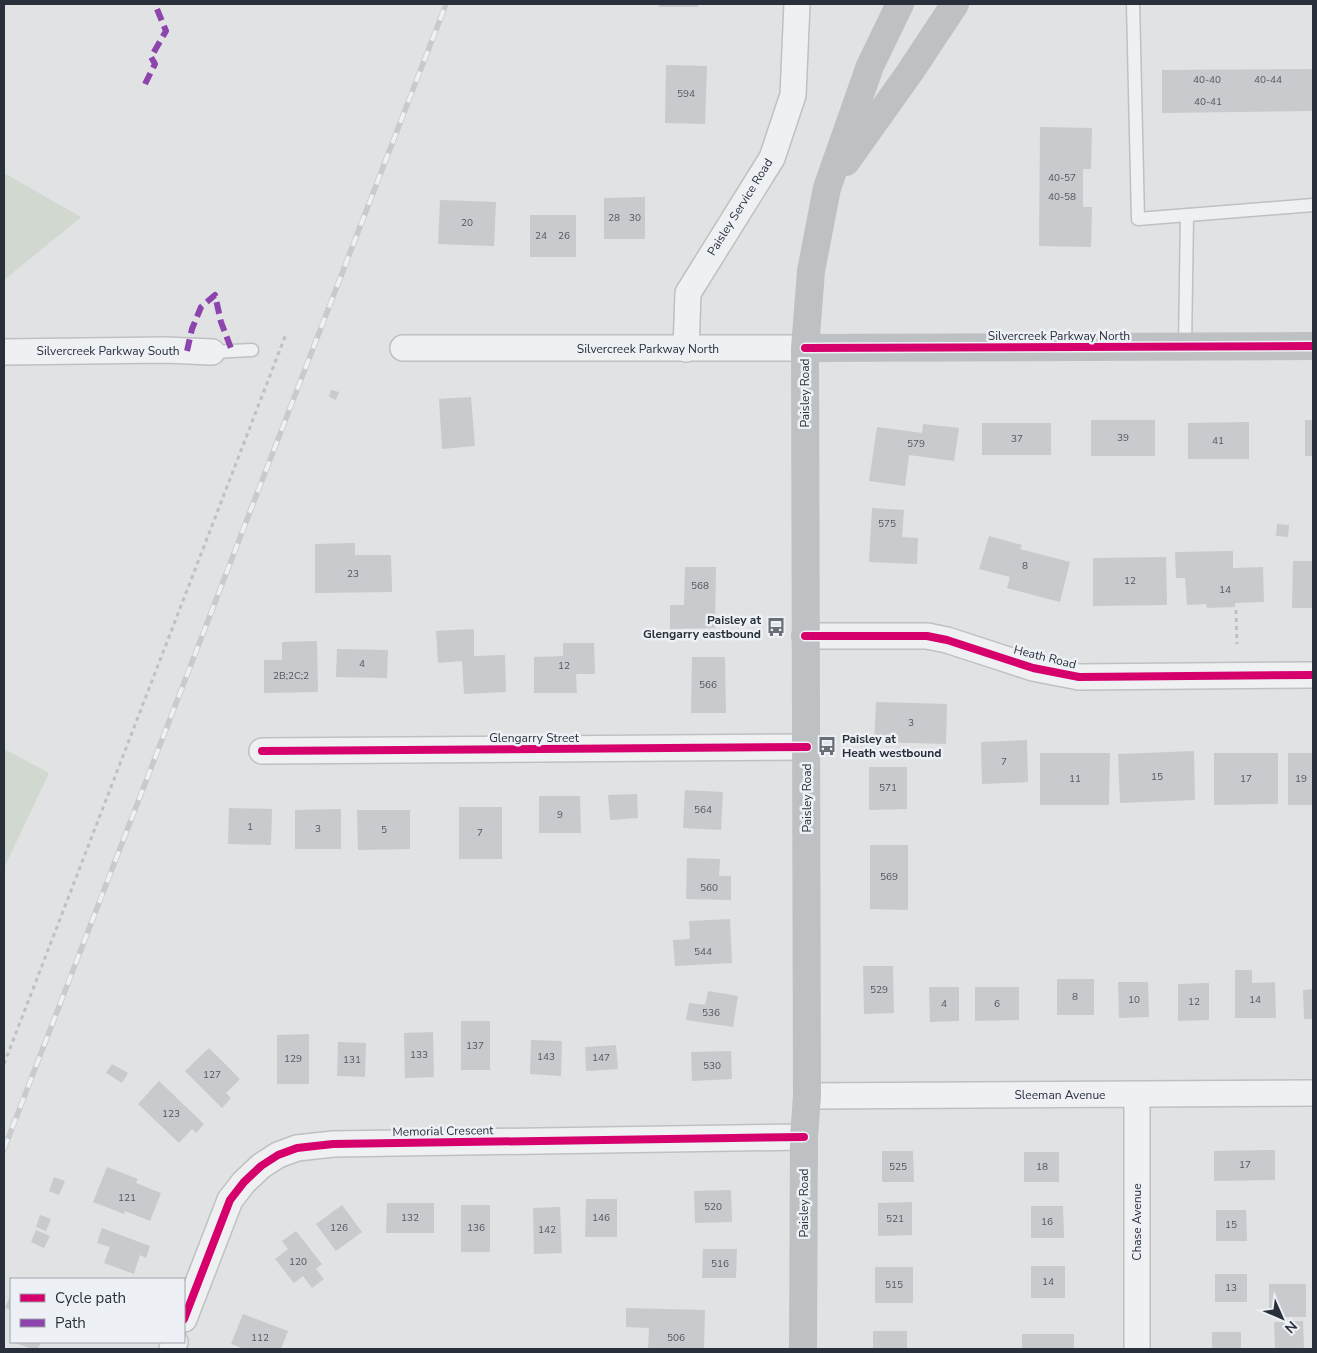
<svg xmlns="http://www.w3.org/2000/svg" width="1317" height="1353" font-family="'Nunito Sans',sans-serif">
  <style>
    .green { fill: #d1d8d0 }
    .building { fill: #c8cacd }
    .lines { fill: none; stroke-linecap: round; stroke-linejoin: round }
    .service-casing { stroke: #bec0c2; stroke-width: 15 }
    .minor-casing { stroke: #bec0c2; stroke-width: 28 }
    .path { stroke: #bec0c3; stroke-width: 3; stroke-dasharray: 4 4; stroke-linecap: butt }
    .service { stroke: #eff0f2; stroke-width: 12 }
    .minor { stroke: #eff0f2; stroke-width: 25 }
    .secondary { stroke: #bec1c4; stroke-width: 28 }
    .rail-casing { stroke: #c9cacc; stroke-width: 5.5 }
    .rail { stroke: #edf0f4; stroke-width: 4; stroke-dasharray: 11; stroke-linecap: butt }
    .quiet { stroke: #8e44ad; stroke-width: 6; stroke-dasharray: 12 6; stroke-linecap: butt }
    .cycleway-casing { stroke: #edf0f4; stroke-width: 11 }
    .cycleway { stroke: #d6006c; stroke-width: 8 }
    .labels { text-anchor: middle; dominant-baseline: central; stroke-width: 5; stroke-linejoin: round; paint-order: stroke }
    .number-label { font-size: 10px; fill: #525761 }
    .street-label { font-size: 12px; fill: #29303c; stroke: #edf0f4 }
    .poi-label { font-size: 12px; font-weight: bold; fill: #29303c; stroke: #edf0f4; text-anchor: end }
  </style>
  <rect width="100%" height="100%" fill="#e0e2e4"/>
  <path class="green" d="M4 173 81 217 4 280Z
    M4 749 49 773 4 868Z"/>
  <path class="building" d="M659 4H698V7H659Z
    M666 65 707 66 705 124 665 123Z
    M1313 69V111L1162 113V70Z
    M1040 127 1092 128 1091 169H1083V207H1092L1091 247 1039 246Z
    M645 197V239H604V198Z
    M440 200 496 202 494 246 438 244Z
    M530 215H576V257H530Z
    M331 390 339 392 336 400 329 397Z
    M471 397 475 446 442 449 439 399Z
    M1091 420H1155V456H1091Z
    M1305 420H1313V456H1305Z
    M1249 422V459H1188V423Z
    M982 423H1051V455H982Z
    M923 424 959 428 954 461 909 455 905 486 869 481 877 427 922 433Z
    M872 508 904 510 902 537 918 538 917 564 869 562Z
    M1277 524 1289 525 1288 537 1276 536Z
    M989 536 1022 545 1020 549 1070 562 1060 602 1007 588 1010 577 979 569Z
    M355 543V555H391L392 592 315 593V544Z
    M1233 551V568L1263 567 1264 602 1235 603V607L1207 608 1206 604 1187 605 1185 578H1176L1175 552Z
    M1166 557 1167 605 1093 606V558Z
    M1293 561H1313V608H1292Z
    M685 567H716L715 628 670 629V605H684Z
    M474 629V656L505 655 506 692 464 694 462 661 438 663 436 631Z
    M317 641 318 692 264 693V660H282V642Z
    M563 643H594L595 674H576L577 693H534V657L563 656Z
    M337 649 388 650 387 678 336 677Z
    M692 657H725L726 713H691Z
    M876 702 947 704 946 744 874 742Z
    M1027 740 1028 782 982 784 981 742Z
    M1194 751 1195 800 1120 803 1118 754Z
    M1040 753H1110L1109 805H1040Z
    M1214 753H1278V804L1214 805Z
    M1288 753H1313V805H1288Z
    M869 767H907V809L869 810Z
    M685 790 723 792 721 830 683 828Z
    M637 794 638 818 610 820 608 795Z
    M539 796H580L581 833H539Z
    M459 807H502V859H459Z
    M229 808 272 809 271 845 228 844Z
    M341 809V849H295V810Z
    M357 810H410V849L358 850Z
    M870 845H908V910L870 909Z
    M687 858 720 859 719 876H731V900L686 899Z
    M730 919 732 963 675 966 673 940 690 939 689 921Z
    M863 966H893L894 1013 864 1014Z
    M1235 970H1252V983L1275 982 1276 1018H1235Z
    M1057 979H1094V1015H1057Z
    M1118 982H1148L1149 1017 1119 1018Z
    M1209 983V1020L1178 1021V984Z
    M929 987H959V1021L930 1022Z
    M975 987H1019V1020L975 1021Z
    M1313 989V1019H1304L1303 990Z
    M708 991 738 996 733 1027 686 1020 689 1003 705 1005Z
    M461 1021H490V1070H461Z
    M433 1032 434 1077 405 1078 404 1033Z
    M309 1034V1084H277V1035Z
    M531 1040 562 1041 561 1076 530 1074Z
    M338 1042 366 1043 365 1077 337 1076Z
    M616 1045 618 1069 586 1071 585 1047Z
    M209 1048 240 1079 226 1093 231 1098 222 1108 185 1071Z
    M731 1051 732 1079 692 1081 691 1052Z
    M112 1064 128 1073 122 1083 106 1073Z
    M159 1081 204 1124 196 1133 192 1129 179 1143 138 1104Z
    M1275 1150V1180L1214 1181V1151Z
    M882 1151H913L914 1182H882Z
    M1024 1152H1059V1182H1024Z
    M107 1167 138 1179 136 1183 161 1193 150 1221 125 1211 124 1214 93 1202Z
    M54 1177 65 1181 59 1195 49 1191Z
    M731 1190 732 1222 695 1223 694 1191Z
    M586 1199H617V1237H585Z
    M912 1202V1235L878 1236V1203Z
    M387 1203H434V1233H386Z
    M342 1205 362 1232 336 1251 316 1224Z
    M461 1205H490V1252H461Z
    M1031 1206H1063L1064 1238H1031Z
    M560 1207 562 1253 534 1254 533 1208Z
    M1216 1210H1246L1247 1241H1216Z
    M40 1215 51 1219 46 1231 36 1227Z
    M102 1228 150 1246 146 1258 140 1255 134 1274 104 1263 110 1247 97 1243Z
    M36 1230 50 1236 44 1248 31 1242Z
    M296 1231 322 1264 316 1269 324 1279 312 1288 303 1276 294 1283 275 1259 288 1249 282 1241Z
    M703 1249H737L736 1278H702Z
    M1031 1266H1065V1298H1031Z
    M875 1267H913V1303H875Z
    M1215 1274H1247V1302H1215Z
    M1269 1284H1306V1317H1269Z
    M10 1296 11 1297V1310L5 1308Z
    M626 1308 705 1310 704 1349H648L649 1328 626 1327Z
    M243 1314 288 1331 281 1349H245L231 1344Z
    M1303 1321 1304 1349H1275L1274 1322Z
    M873 1331H907V1349H873Z
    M1212 1332H1241V1349H1212Z
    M1022 1334H1074V1349H1022Z
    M12 1342H41L38 1349H32Z"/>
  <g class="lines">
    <g class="service-casing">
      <path id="service" d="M1133 4 1138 219 1313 205
        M1185 346 1187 215
        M212 352 252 350"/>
    </g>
    <g class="minor-casing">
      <path id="minor" d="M403 348H805
        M686 349 688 293 772 158 793 95 797 4
        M4 352 165 350 212 352
        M805 636H927L947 640 1033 668 1079 677 1313 675
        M262 751 807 747
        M1137 1095V1349
        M807 1096 1313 1093
        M184 1319 230 1200 244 1182 261 1166 278 1155 297 1148 333 1144 804 1137
        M172 1349 175 1342"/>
    </g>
    <path class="path" d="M1236 610 1237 644
      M4 1064 286 334"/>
    <use href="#service" class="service"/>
    <use href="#minor" class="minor"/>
    <path class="secondary" d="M846 162 910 72 955 4
      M805 348 1313 346
      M803 1349 804 1137 807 1096 805 348 811 271 827 188 870 66 900 4"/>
    <g class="rail-casing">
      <path id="rail" d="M4 1149 446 4"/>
    </g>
    <use href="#rail" class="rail"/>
    <path class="quiet" d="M145 84 155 64 151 57 166 31 157 9 158 4
      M187 351 192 329 201 307 215 295 221 322 232 351"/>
    <g class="cycleway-casing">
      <path id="cycleway" d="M805 348 1313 346
        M805 636H927L947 640 1033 668 1079 677 1313 675
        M262 751 807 747
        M184 1319 230 1200 244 1182 261 1166 278 1155 297 1148 333 1144 804 1137"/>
    </g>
    <use href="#cycleway" class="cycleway"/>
  </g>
  <defs>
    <g id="bus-bare" transform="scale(1.5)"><path d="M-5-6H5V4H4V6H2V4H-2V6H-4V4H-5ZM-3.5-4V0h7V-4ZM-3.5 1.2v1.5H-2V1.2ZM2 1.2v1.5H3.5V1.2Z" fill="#696e77" stroke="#edf0f4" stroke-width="2.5" paint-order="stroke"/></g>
  </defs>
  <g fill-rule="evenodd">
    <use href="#bus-bare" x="776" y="627"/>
    <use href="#bus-bare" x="827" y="746"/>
  </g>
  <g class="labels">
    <g class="number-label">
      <text x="1207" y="80">40-40</text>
      <text x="1268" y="80">40-44</text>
      <text x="686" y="94">594</text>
      <text x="1208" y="102">40-41</text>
      <text x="1062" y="178">40-57</text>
      <text x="1062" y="197">40-58</text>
      <text x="614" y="218">28</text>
      <text x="635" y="218">30</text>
      <text x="467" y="223">20</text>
      <text x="541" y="236">24</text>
      <text x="564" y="236">26</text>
      <text x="1123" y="438">39</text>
      <text x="1017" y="439">37</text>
      <text x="1218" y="441">41</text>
      <text x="916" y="444">579</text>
      <text x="887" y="524">575</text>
      <text x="1025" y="566">8</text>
      <text x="353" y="574">23</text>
      <text x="1130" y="581">12</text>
      <text x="700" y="586">568</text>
      <text x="1225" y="590">14</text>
      <text x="362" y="664">4</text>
      <text x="564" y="666">12</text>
      <text x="291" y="676">2B;2C;2</text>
      <text x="708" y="685">566</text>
      <text x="911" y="723">3</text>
      <text x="1004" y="762">7</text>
      <text x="1157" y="777">15</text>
      <text x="1075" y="779">11</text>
      <text x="1246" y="779">17</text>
      <text x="1301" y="779">19</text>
      <text x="888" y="788">571</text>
      <text x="703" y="810">564</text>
      <text x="560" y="815">9</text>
      <text x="250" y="827">1</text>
      <text x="318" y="829">3</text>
      <text x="384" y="830">5</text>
      <text x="480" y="833">7</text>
      <text x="889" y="877">569</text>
      <text x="709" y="888">560</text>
      <text x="703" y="952">544</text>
      <text x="879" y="990">529</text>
      <text x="1075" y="997">8</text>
      <text x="1134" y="1000">10</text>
      <text x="1255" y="1000">14</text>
      <text x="1194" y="1002">12</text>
      <text x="944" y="1004">4</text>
      <text x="997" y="1004">6</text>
      <text x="711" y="1013">536</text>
      <text x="475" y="1046">137</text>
      <text x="419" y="1055">133</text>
      <text x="546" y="1057">143</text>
      <text x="601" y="1058">147</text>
      <text x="293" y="1059">129</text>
      <text x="352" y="1060">131</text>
      <text x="712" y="1066">530</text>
      <text x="212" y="1075">127</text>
      <text x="171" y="1114">123</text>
      <text x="1245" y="1165">17</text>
      <text x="898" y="1167">525</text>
      <text x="1042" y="1167">18</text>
      <text x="127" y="1198">121</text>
      <text x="713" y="1207">520</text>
      <text x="410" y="1218">132</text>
      <text x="601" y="1218">146</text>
      <text x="895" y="1219">521</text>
      <text x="1047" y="1222">16</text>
      <text x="1231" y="1225">15</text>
      <text x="339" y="1228">126</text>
      <text x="476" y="1228">136</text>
      <text x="547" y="1230">142</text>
      <text x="298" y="1262">120</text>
      <text x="720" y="1264">516</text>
      <text x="1048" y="1282">14</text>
      <text x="894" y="1285">515</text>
      <text x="1231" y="1288">13</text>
      <text x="260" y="1338">112</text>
      <text x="676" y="1338">506</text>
    </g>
    <g class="street-label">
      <text transform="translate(740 207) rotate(-58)">Paisley Service Road</text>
      <text x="1059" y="336">Silvercreek Parkway North</text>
      <text x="648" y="349">Silvercreek Parkway North</text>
      <text x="108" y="351">Silvercreek Parkway South</text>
      <text transform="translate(805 393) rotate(-90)">Paisley Road</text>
      <text transform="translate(1045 657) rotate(14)">Heath Road</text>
      <text x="534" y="738">Glengarry Street</text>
      <text transform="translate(807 798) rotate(-90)">Paisley Road</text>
      <text x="1060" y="1095">Sleeman Avenue</text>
      <text transform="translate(443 1131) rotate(-1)">Memorial Crescent</text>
      <text transform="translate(804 1203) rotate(-90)">Paisley Road</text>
      <text transform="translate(1137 1222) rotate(-90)">Chase Avenue</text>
    </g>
    <g class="poi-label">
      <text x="761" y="620">Paisley at<tspan x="761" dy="14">Glengarry eastbound</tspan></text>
      <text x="842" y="739" text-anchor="start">Paisley at<tspan x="842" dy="14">Heath westbound</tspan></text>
    </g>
  </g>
  <rect width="1317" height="1353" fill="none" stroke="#29303c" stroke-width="10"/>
  <rect x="10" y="1278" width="175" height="65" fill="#edf0f4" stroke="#9fa3aa"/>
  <rect x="20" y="1294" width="25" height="8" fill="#d6006c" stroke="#9fa3aa"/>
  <text x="55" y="1303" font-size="15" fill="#29303c">Cycle path</text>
  <rect x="20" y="1319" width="25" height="8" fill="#8e44ad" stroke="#9fa3aa"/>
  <text x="55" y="1328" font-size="15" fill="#29303c">Path</text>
  <g transform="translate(1282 1318) rotate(135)" stroke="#edf0f4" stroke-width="4" paint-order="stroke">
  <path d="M0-4L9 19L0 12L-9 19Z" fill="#29303c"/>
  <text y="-8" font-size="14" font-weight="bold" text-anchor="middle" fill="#29303c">N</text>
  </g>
</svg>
